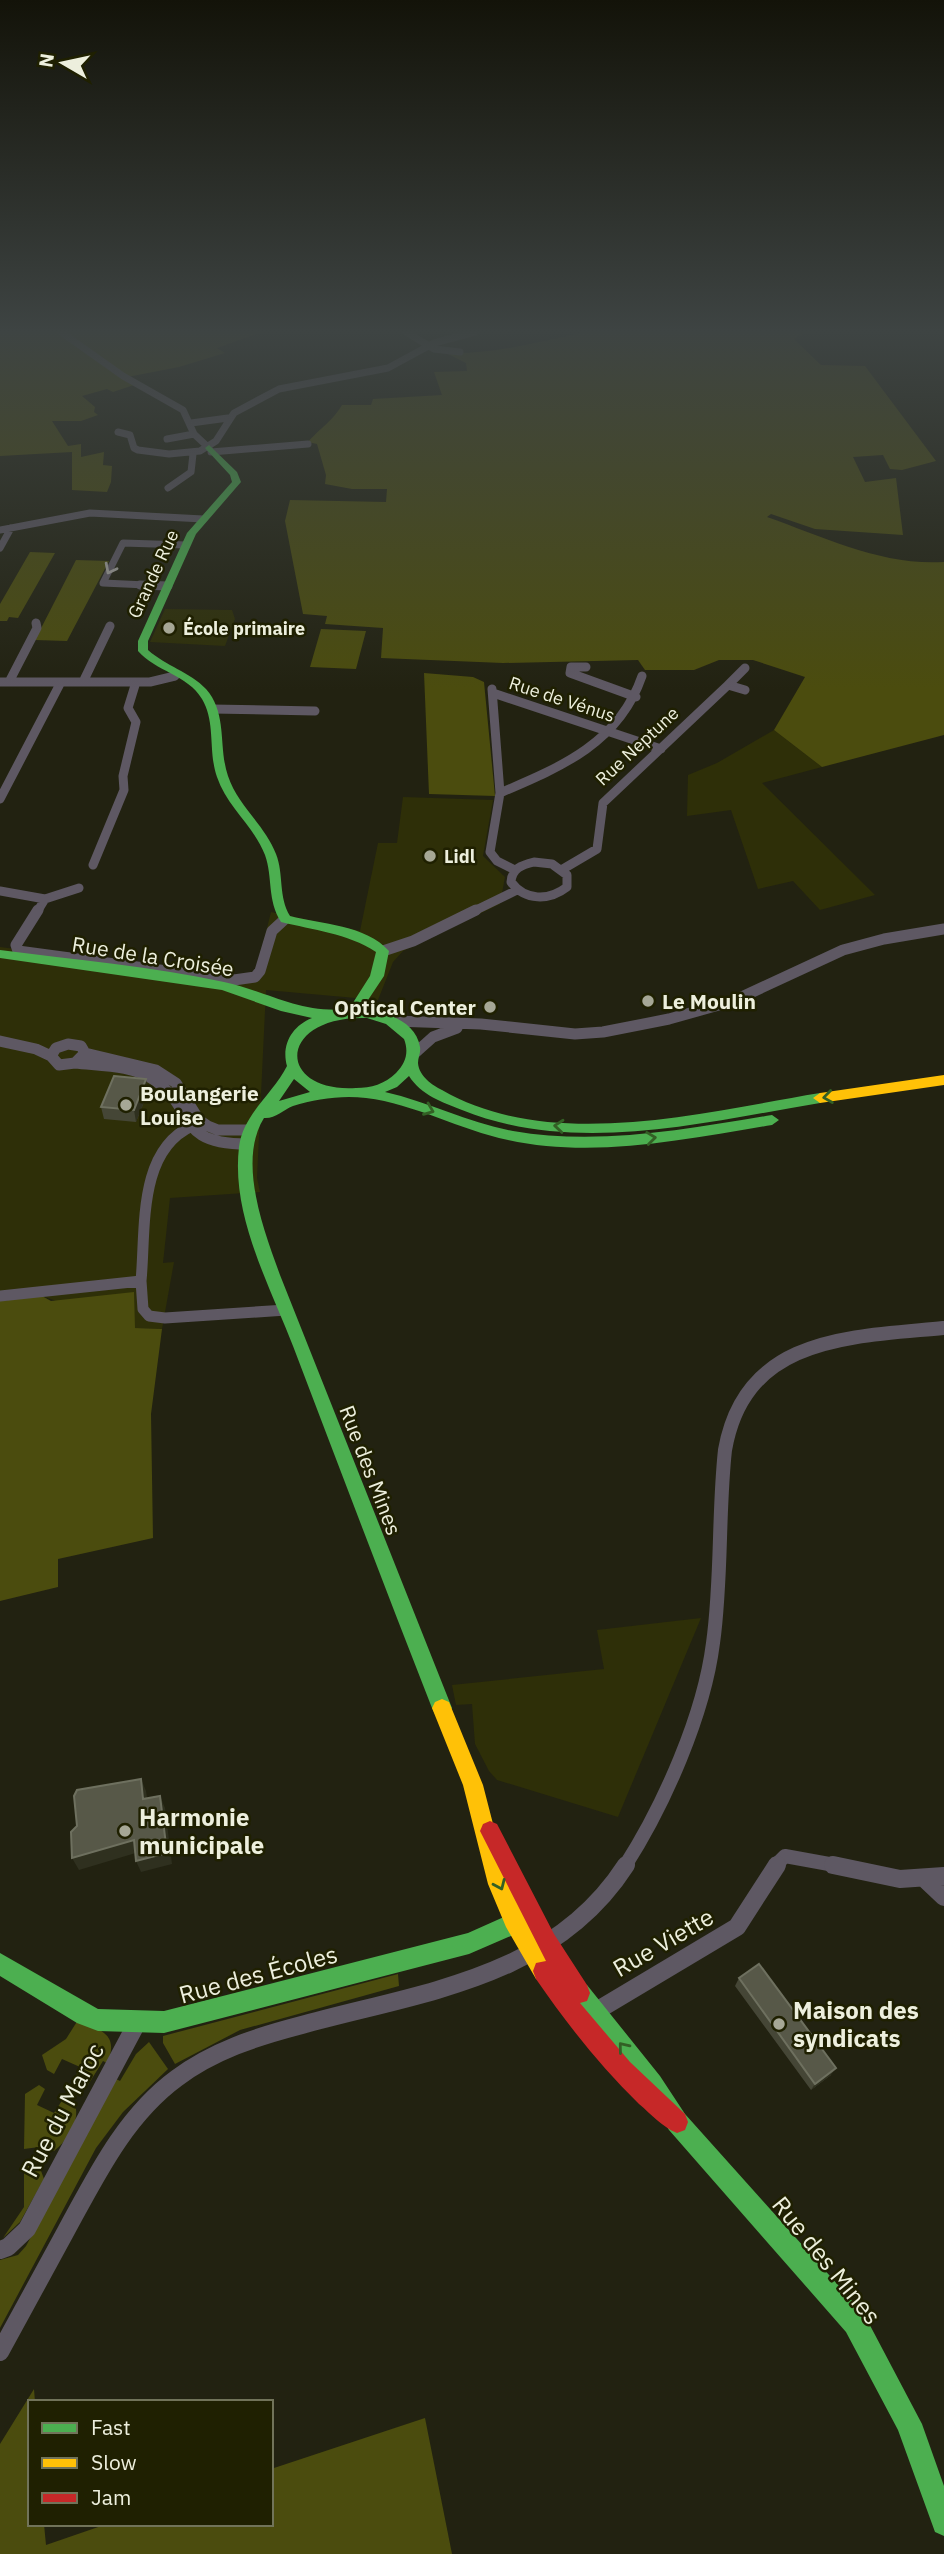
<svg xmlns="http://www.w3.org/2000/svg" width="944" height="2554" font-family="'IBM Plex Sans',sans-serif">
  <style>
    .built { fill: #2e2f08 }
    .green { fill: #4b4c0e }
    .lines { fill: none; stroke-linecap: round; stroke-linejoin: round }
    .street-far4 { stroke: #5e5863; stroke-width: 7 }
    .street-far3 { stroke: #5e5863; stroke-width: 9 }
    .street-far2 { stroke: #5e5863; stroke-width: 11 }
    .street-far1 { stroke: #5e5863; stroke-width: 14 }
    .street { stroke: #5e5863; stroke-width: 18 }
    .fast { fill: #4caf50; fill-rule: evenodd }
    .slow { fill: #ffc107; fill-rule: evenodd }
    .jam { fill: #c62828; fill-rule: evenodd }
    .wall { fill: #454636 }
    .shaded-wall { fill: #2f301f }
    .building { fill: #575848; stroke: #6e705f; stroke-width: 2 }
    .oneway { stroke: #a6a4a0 }
    .oneway2 { stroke: #336025 }
    .poi-dot { fill: #a6a796; stroke: #1f2001; stroke-width: 2.5 }
    .labels { text-anchor: middle; dominant-baseline: central; stroke-width: 5; stroke-linejoin: round; paint-order: stroke }
    .far-street-label { font-size: 18px; fill: #edefdd; stroke: #1f2001 }
    .far-poi-label { font-size: 18px; font-weight: bold; fill: #edefdd; stroke: #1f2001; text-anchor: start }
    .street-label { font-size: 21px; fill: #edefdd; stroke: #1f2001 }
    .poi-label { font-size: 21px; font-weight: bold; fill: #edefdd; stroke: #1f2001; text-anchor: start }
    .near-poi-label { font-size: 24px; font-weight: bold; fill: #edefdd; stroke: #1f2001; text-anchor: start }
    .near-street-label { font-size: 24px; fill: #edefdd; stroke: #1f2001 }
  </style>
  <rect width="100%" height="100%" fill="#221"/>
  <path class="built" d="M165 609 232 610 235 619 225 646 150 642Z
    M774 730 822 767 762 783 875 895 820 910 793 881 758 889 731 810 687 816 688 775 717 763Z
    M403 797 493 800 483 856 505 877 500 904 403 951 393 962 378 1000 266 990 257 1178 260 1192 170 1198 163 1263 174 1262 162 1329 135 1328 42 1296 0 1301V947L254 980 271 912 360 931 378 843H397Z
    M701 1618 618 1817 497 1780 489 1771 475 1744 472 1704 456 1705 452 1685 604 1669 597 1630Z"/>
  <path class="green" d="M0 332H262L217 348 225 353 179 367 122 378 134 385 113 392 107 389 82 396 95 407 94 412 98 415 81 421H52L68 446 81 444V457L104 452 103 465 112 466 111 482 107 492 72 490V452L0 456Z
    M586 332H816L800 335 794 339 821 365 865 366 936 461 902 470 890 469 883 455 853 457 865 482 896 478 903 535 815 529 771 514 767 517C824 537 882 566 944 562V735L822 767 774 730 805 677 753 660H719L694 670H645L638 660 503 663 381 658 383 628 325 624 327 616 303 614 285 521 290 500 386 502 387 489H352L325 484 326 475 317 444 308 442C321 427 330 424 342 405H371L373 399 442 395 434 372 467 371 466 363 446 353C493 355 541 341 586 332Z
    M30 552 55 553 18 618 9 617 7 621H0V604Z
    M76 560 109 561 67 641 35 640Z
    M321 629 366 631 356 669 310 667Z
    M424 673 473 677 484 682 495 796 429 794Z
    M134 1292 135 1328 162 1329 151 1414 153 1538 58 1559V1587L0 1601V1301L42 1296 51 1301Z
    M398 1974 399 1986 240 2030 175 2064 163 2043V2036Z
    M78 2020C100 2030 120 2034 107 2063L103 2061 86 2088 72 2084 80 2067 62 2059 54 2074 47 2070 42 2055 66 2039Z
    M149 2042 168 2069 123 2112 96 2148 0 2328V2260L18 2255 26 2246 116 2079 120 2081 136 2054Z
    M39 2085 45 2089 37 2105 54 2113 63 2099 76 2109C78 2125 66 2142 54 2151L39 2147 24 2149 25 2094Z
    M32 2165 40 2168 44 2179 20 2222 3 2238 24 2207V2167Z
    M34 2389 35 2402H30V2524H44L46 2545 107 2524H271V2469L425 2418 452 2554H0V2444Z"/>
  <g class="lines">
    <path class="street-far4" d="M61 332 123 376 183 410 194 434 209 448
      M406 332 434 349 460 352
      M191 423 228 418
      M118 432 130 435 134 448 138 450 169 454 200 451 216 441 234 413 279 389 388 368 434 343 475 332
      M167 439 194 434
      M211 452 308 444
      M168 488 191 472 193 454
      M0 530 90 513 203 519
      M0 548 11 528
      M168 586 103 583 123 543 186 545"/>
    <path class="street-far3" d="M140 585 168 586
      M586 667H571L570 673 636 697
      M745 668 728 685 745 690
      M0 682H150L175 676
      M9 682 37 628 36 623
      M83 682 110 626
      M492 689 500 793 490 852 497 861 515 870
      M493 693 661 749
      M212 709 315 711
      M500 793C561 767 619 743 642 676
      M0 799 61 682
      M534 862 552 864 567 875V887C549 901 525 901 511 882 512 868 522 865 534 862Z
      M93 865 124 790 123 776 136 722 128 708 136 682
      M563 869 597 849 603 803 728 685
      M0 891 45 899
      M45 899 79 888
      M37 912 45 899
      M472 912 517 890"/>
    <path class="street-far2" d="M38 910 16 945 18 951 234 980 255 977 260 971 272 931 285 919
      M383 951 413 941 476 910
      M394 1021 481 1024 575 1034 603 1032 669 1019 733 1001 843 950 884 939 944 929
      M0 1041 36 1049 51 1056
      M68 1044 81 1046 85 1053 75 1063 59 1065 51 1056 56 1048Z
      M85 1053 156 1070 176 1083 199 1120 208 1126 218 1130H248
      M414 1054 433 1037 457 1028
      M75 1063C101 1066 132 1065 154 1080 197 1109 174 1144 247 1144
      M141 1281 143 1309 149 1316 165 1318 286 1310
      M0 1296 141 1281C146 1230 137 1151 192 1126
      M923 1330 944 1328"/>
    <path class="street-far1" d="M625 1866C664 1805 704 1715 713 1643 722 1579 718 1514 725 1450 745 1336 850 1337 943 1328
      M775 1866 785 1856 840 1866"/>
    <path class="street" d="M833 1865 900 1879 944 1876
      M926 1880 944 1897
      M593 2013 737 1927 777 1865
      M0 2250 8 2247 27 2229 138 2021
      M0 2352C22 2312 44 2271 66 2231 96 2176 125 2116 177 2078 213 2051 256 2037 298 2026 419 1992 552 1980 626 1865"/>
    <path class="fast" d="M209 445 237 472 241 482 196 534 148 641V650C166 666 190 672 206 689 228 714 218 747 228 776 238 806 265 825 276 854 284 874 278 897 290 916 321 924 366 925 389 951L384 976 362 1009C385 1011 416 1021 420 1047 421 1053 418 1057 418 1063 419 1076 432 1085 442 1090 551 1153 704 1112 820 1093L827 1098 820 1103C704 1122 576 1156 462 1110 442 1102 421 1095 409 1076L397 1087 385 1092C429 1102 469 1123 513 1131 599 1146 687 1129 772 1115L779 1120 772 1125C687 1139 594 1159 508 1140 460 1130 415 1104 366 1098 341 1095 316 1099 293 1106 283 1110 275 1119 264 1118 237 1161 264 1231 280 1275L452 1708 449 1714 442 1717 435 1714 432 1708C385 1588 339 1467 293 1346 269 1284 231 1215 239 1147 243 1114 273 1094 287 1066 281 1045 292 1026 312 1018L281 1011 222 990 0 958V950C75 960 151 966 224 982 270 992 299 1014 349 1009L370 976 376 952C347 933 313 930 281 922 267 900 273 878 265 855 254 826 227 807 217 777 208 752 216 722 202 699 188 675 155 671 138 651V641L187 533 232 482 230 475 205 448ZM367 1018 386 1024 404 1039C409 1052 406 1063 396 1073 385 1084 371 1088 356 1088 275 1093 277 1015 367 1018ZM294 1079 310 1092 279 1101Z
      M526 1907 534 1910 537 1918 534 1926 469 1954 164 2033 98 2031 77 2023 0 1976V1953L98 2009 164 2011 468 1933Z
      M579 1982 587 1985 660 2076 685 2114 864 2314 922 2424 944 2486V2536L935 2532 898 2430 846 2332 669 2130 644 2092 571 2001 568 1993 571 1985Z"/>
    <path class="slow" d="M944 1075V1085L820 1103 813 1098 820 1093Z
      M442 1699 449 1702 483 1785 508 1882 555 1971 552 1979 544 1982 536 1979 506 1927 488 1884 463 1785 432 1708 435 1702Z"/>
    <path class="jam" d="M490 1821 497 1824 554 1934 587 1985 590 1993 587 2001 580 2003 630 2062 685 2114 688 2122 685 2130 677 2133C662 2127 651 2114 639 2104 600 2066 567 2024 536 1979L533 1971 536 1963 546 1961 480 1831 483 1824Z"/>
  </g>
  <path class="wall" d="M148 1092 136 1122 104 1119 101 1107Z
    M739 1978 831 2075 811 2090 735 1986Z"/>
  <path class="shaded-wall" d="M146 1079 148 1092 136 1122 134 1110Z
    M141 1779 146 1791 149 1811 143 1799Z
    M160 1796 165 1808 172 1864 141 1872 136 1861Z
    M134 1840 139 1852 79 1870 72 1858Z
    M836 2068 831 2075 811 2090 815 2084Z"/>
  <path class="building" d="M114 1076 146 1079 134 1110 101 1107Z
    M141 1779 143 1799 160 1796 167 1853 136 1861 134 1840 72 1858 71 1832 77 1826 74 1796 77 1790Z
    M759 1964 836 2068 815 2084 739 1978Z"/>
  <defs><path id="oneway-chevron" d="M-2-3.5L2.5 0L-2 3.5" fill="none" stroke-width="1.6" stroke-linecap="round" stroke-linejoin="round" transform="scale(1.75)"/></defs>
  <use class="oneway" href="#oneway-chevron" transform="translate(110 569) rotate(117)"/>
  <g class="oneway2">
    <use href="#oneway-chevron" transform="translate(828 1097) rotate(172)"/>
    <use href="#oneway-chevron" transform="translate(429 1110) rotate(22)"/>
    <use href="#oneway-chevron" transform="translate(559 1126) rotate(-175)"/>
    <use href="#oneway-chevron" transform="translate(651 1138) rotate(-7)"/>
    <use href="#oneway-chevron" transform="translate(500 1885) rotate(66)"/>
    <use href="#oneway-chevron" transform="translate(623 2047) rotate(-129)"/>
  </g>
  <linearGradient id="sky" x2="0" y2="1"><stop stop-color="#131309"/><stop offset="0.48" stop-color="#3e4443"/><stop offset="1" stop-color="#3e4443" stop-opacity="0"/></linearGradient>
  <rect width="944" height="690" fill="url(#sky)"/>
  <g class="poi-dot">
    <circle cx="169" cy="628" r="7"/>
    <circle cx="430" cy="856" r="7"/>
    <circle cx="648" cy="1001" r="7"/>
    <circle cx="490" cy="1007" r="7"/>
    <circle cx="126" cy="1105" r="7"/>
    <circle cx="125" cy="1831" r="7"/>
    <circle cx="779" cy="2024" r="7"/>
  </g>
  <g class="labels">
    <g class="far-street-label">
      <text transform="translate(153 574) rotate(-65)">Grande Rue</text>
      <text transform="translate(562 699) rotate(18)">Rue de Vénus</text>
      <text transform="translate(637 746) rotate(-43)">Rue Neptune</text>
    </g>
    <g class="far-poi-label">
      <text x="183" y="628">École primaire</text>
      <text x="444" y="856">Lidl</text>
    </g>
    <g class="street-label">
      <text transform="translate(153 956) rotate(9)">Rue de la Croisée</text>
      <text transform="translate(371 1470) rotate(69)">Rue des Mines</text>
    </g>
    <g class="poi-label">
      <text x="662" y="1001">Le Moulin</text>
      <text x="476" y="1007" text-anchor="end">Optical Center</text>
      <text x="140" y="1093">Boulangerie<tspan x="140" dy="24">Louise</tspan></text>
    </g>
    <g class="near-poi-label">
      <text x="139" y="1817">Harmonie<tspan x="139" dy="28">municipale</tspan></text>
      <text x="793" y="2010">Maison des<tspan x="793" dy="28">syndicats</tspan></text>
    </g>
    <g class="near-street-label">
      <text transform="translate(663 1942) rotate(-30)">Rue Viette</text>
      <text transform="translate(258 1974) rotate(-15)">Rue des Écoles</text>
      <text transform="translate(62 2110) rotate(-62)">Rue du Maroc</text>
      <text transform="translate(827 2260) rotate(51)">Rue des Mines</text>
    </g>
  </g>
  <rect x="28" y="2400" width="245" height="126" fill="#1f2001" stroke="#717359" stroke-width="2"/>
  <rect x="42" y="2423" width="35" height="10" fill="#4caf50" stroke="#717359" stroke-width="2"/>
  <text x="91" y="2435" font-size="21" fill="#edefdd">Fast</text>
  <rect x="42" y="2458" width="35" height="10" fill="#ffc107" stroke="#717359" stroke-width="2"/>
  <text x="91" y="2470" font-size="21" fill="#edefdd">Slow</text>
  <rect x="42" y="2493" width="35" height="10" fill="#c62828" stroke="#717359" stroke-width="2"/>
  <text x="91" y="2505" font-size="21" fill="#edefdd">Jam</text>
  <g transform="translate(63 63) rotate(279)" stroke="#1f2001" stroke-width="5" paint-order="stroke">
  <path d="M0-5L12 26L0 18L-12 26Z" fill="#edefdd"/>
  <text y="-10" font-size="19" font-weight="bold" text-anchor="middle" fill="#edefdd">N</text>
  </g>
</svg>
